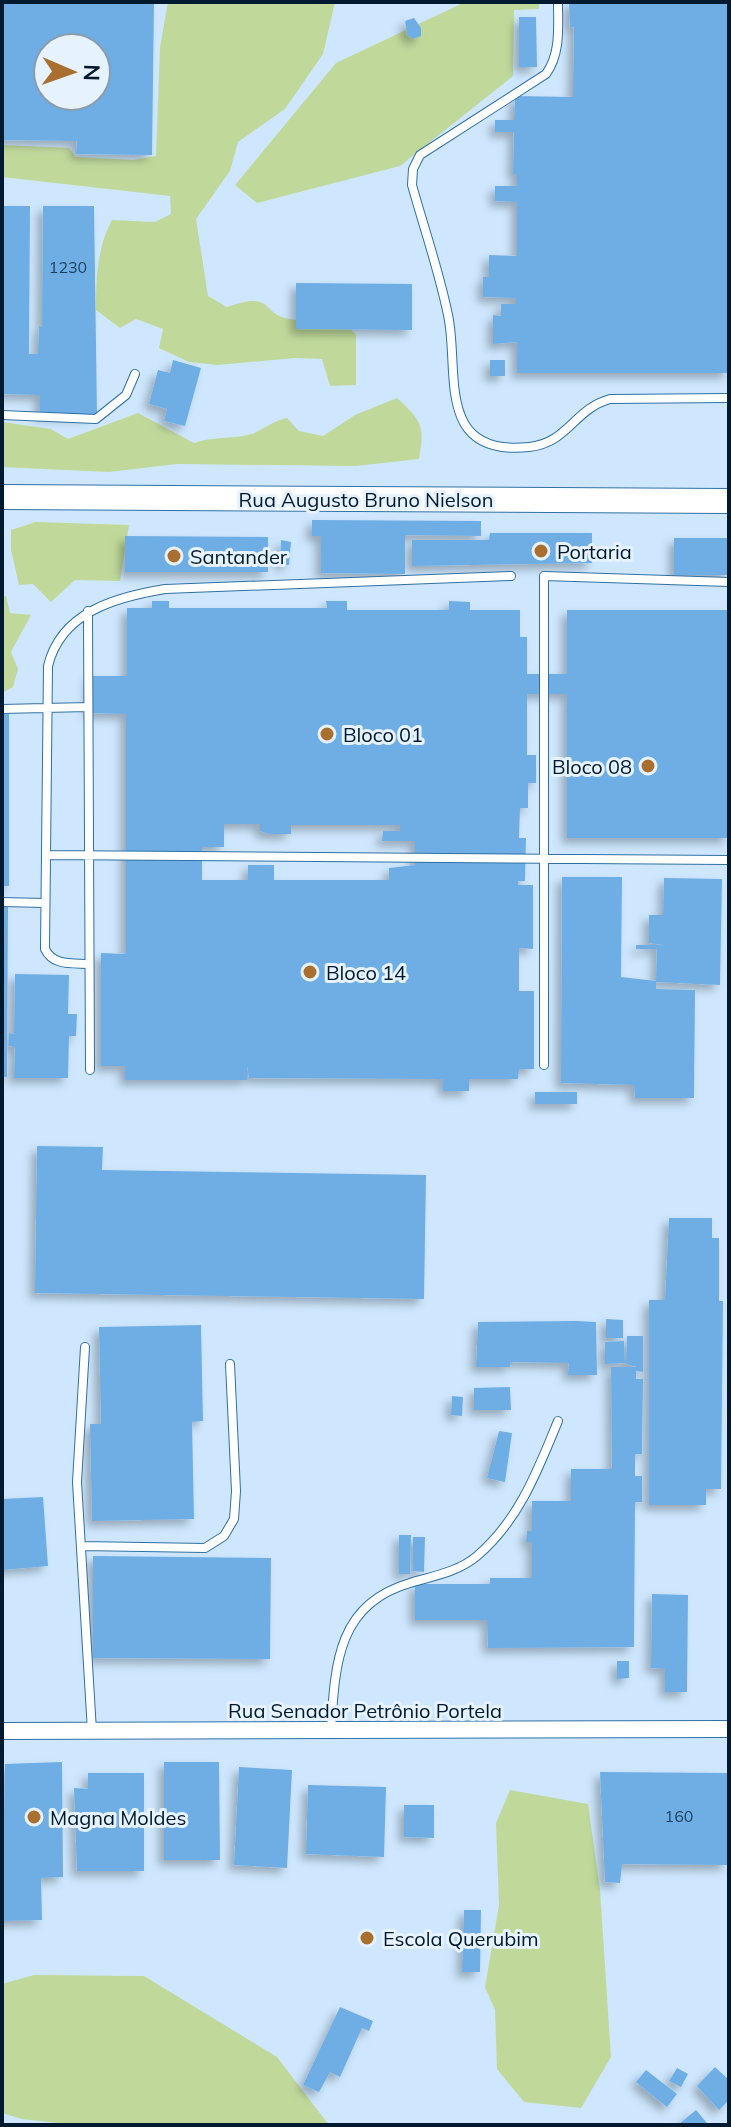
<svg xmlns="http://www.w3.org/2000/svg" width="731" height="2127" font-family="Mulish,sans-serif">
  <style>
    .green { fill: #c0d99b }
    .building { fill: #6eaee5; fill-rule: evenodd; filter: url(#shadow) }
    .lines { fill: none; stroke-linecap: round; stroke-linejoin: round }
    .lane-casing { stroke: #3070a4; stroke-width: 10 }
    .street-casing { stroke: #3070a4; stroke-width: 18 }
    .secondary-casing { stroke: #3070a4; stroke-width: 26 }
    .lane { stroke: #fff; stroke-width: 8 }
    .street { stroke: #fff; stroke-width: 16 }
    .secondary { stroke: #fff; stroke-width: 24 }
    .poi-dot { fill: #a96f2e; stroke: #e6f2fe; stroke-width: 3 }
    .labels { text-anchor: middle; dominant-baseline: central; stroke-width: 6; stroke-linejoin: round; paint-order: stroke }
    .number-label { font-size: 16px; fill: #1c3f5c }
    .street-label { font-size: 20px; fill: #011a2f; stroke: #e6f2fe }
    .poi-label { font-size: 20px; fill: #011a2f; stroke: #e6f2fe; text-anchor: start }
  </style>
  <defs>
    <filter id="shadow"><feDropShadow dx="-5.5" dy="5.5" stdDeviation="4" flood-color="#0004"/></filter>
  </defs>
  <rect width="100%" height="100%" fill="#cee7fe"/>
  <path class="green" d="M168 2H335L323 54 285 109 238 142 230 171 196 219 208 296 227 307C276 290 259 314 290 319 306 322 325 319 341 318L356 335V385L330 386 322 359 295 358 217 365 189 362 159 348 163 329 136 319 120 328 96 310C96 279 97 247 112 220L155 222 171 214 170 196 2 177V145L69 148 76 157 133 160 156 156 160 47Z
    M465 2H539V9L514 10 513 76 400 166 257 203 235 185 336 63Z
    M397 398C422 421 425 426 419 459L356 466 177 464 109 472 2 467V422L51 429 68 439 138 413 194 443C214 436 237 439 252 434 264 429 273 421 287 418L299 431 323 436 355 415Z
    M36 522 129 525 120 581 75 580 51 602 33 584 19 585 11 550V530Z
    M6 596 10 613 31 615 11 652 18 669 13 687 2 693V597Z
    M510 1790 588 1804 600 1890 611 2057 581 2108 524 2102 497 2069 495 2010 485 1987 499 1905 496 1823Z
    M34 1975 144 1976 277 2057 329 2125H75L22 2119 2 2113V1984Z"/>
  <path class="building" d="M2 2H154L152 155 76 154 77 141 2 140ZM48 48H96V96H48Z
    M569 2H729V373H517V342L493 344V315L501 316V304H516V298L483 297V277H489V255L517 256V202L495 201V186H517V174H513L514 132H495V120H514L515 96 573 97 574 27 570 28Z
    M519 17H536L537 67H519Z
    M414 18 421 28V36L413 39 407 35 405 21Z
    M2 206H30L29 354H38L39 327H42L43 206H94L97 415H40V395L2 394Z
    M296 283 412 284V330L296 329Z
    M173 360 201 368 185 426 164 421 167 409 149 404 158 370 170 373Z
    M490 360H505V376H490Z
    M312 520 481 521V536L405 535V574L321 573V536H312Z
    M490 533H592V563L412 566V540H489Z
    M125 536 268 537V572H125Z
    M674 538H729V575H674Z
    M281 540 291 542 289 565H280Z
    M152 601H169V608H327L326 601H347V610H449V601L470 602V610H520V637H527V674H567V610H729V838H567V694H527V755H536V783H528V808H520L519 838H526L525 881H518V885H533V949L519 948V991H534V1069H519L518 1079H469V1091H443V1079L249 1078 247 1065V1080H125V1066H101V953L126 954V714L90 713V676H127V608H152ZM224 824H260V831L269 834H291V825H400V831H383L382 841H415V865L389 868V880H274V865H248V880H202V847H224Z
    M2 714H9V886H2Z
    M562 877H622L621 977 656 981V989L695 990 694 1098H635L634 1085 561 1083Z
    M664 878 722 879 720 985 656 982 657 949H636V945H664L649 943V915H663Z
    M2 906H8L7 1077H2Z
    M15 974 69 975 68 1014H77L76 1036H69L68 1078H14L15 1047 9 1046V1033L14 1034Z
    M535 1092H577V1104H535Z
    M37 1146 103 1147 102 1170 426 1175 424 1299 35 1293Z
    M669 1218H712V1238H719V1301H723L721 1489H706V1505H649V1300H665Z
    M606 1319 623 1320V1338H606Z
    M576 1321 596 1322 597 1375H568L569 1363 511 1362 510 1367H476L478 1322Z
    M201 1325 203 1421 192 1422 194 1519 92 1521 90 1424H101L99 1327Z
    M627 1336H643V1372L636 1371V1379H643L642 1454H635V1476H642V1502H635L634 1647 488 1648 487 1620H415V1584H490V1578H532V1542H526L527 1531H532V1501H571V1469H612L611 1367H637L626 1364Z
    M624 1341 625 1363 605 1364V1342Z
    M510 1387 511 1410H474V1388Z
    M452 1396 463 1397 462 1416 451 1415Z
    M499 1431 512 1433 505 1482 487 1478Z
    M43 1497 48 1566 2 1570V1499Z
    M399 1535H411L410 1574H399Z
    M413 1537H425L424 1572 413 1571Z
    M93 1556 271 1558 270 1659 93 1658Z
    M652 1594 688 1595 687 1692H665V1669L651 1668Z
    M617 1661H629V1678L617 1679Z
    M62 1762 63 1877 41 1878 42 1920 2 1921 5 1764Z
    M164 1762H219L220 1860H164Z
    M239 1767 292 1770 287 1868 234 1865Z
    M600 1772 727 1773V1865L622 1864 620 1883 605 1882Z
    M88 1773H144V1871H77L74 1788 88 1789Z
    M308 1785 386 1787 384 1857 306 1854Z
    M404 1805H434V1838L404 1837Z
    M464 1910H481L480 1972H462Z
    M340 2007 373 2021 369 2031 362 2028 340 2077 330 2072 319 2092 303 2085Z
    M715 2067 729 2080V2100L719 2110 697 2086Z
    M677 2068 688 2074 681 2087 669 2081Z
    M646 2070 677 2094 667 2107 636 2082Z
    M696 2110 707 2123 678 2125Z"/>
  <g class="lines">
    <g class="lane-casing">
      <path id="lane" d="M558 2C558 27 561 53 546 74L420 155 413 169 412 185C424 228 439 271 448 315 460 370 434 457 529 447 568 443 574 409 610 399L729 398
        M2 415 96 419 126 395 135 374
        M88 611 90 1070
        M2 709 88 707
        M46 855 729 860
        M2 902 45 903
        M89 964C72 963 53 966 45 949L48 666C61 612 116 597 165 589L511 576
        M544 1065V576L729 582
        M85 1347 77 1482 92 1731
        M81 1546 205 1548 224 1536 234 1519 236 1491 230 1364
        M331 1730C335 1665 337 1604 410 1583 433 1576 458 1572 477 1556 519 1520 537 1472 558 1421"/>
    </g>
    <g class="street-casing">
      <path id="street" d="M2 1731 729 1729"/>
    </g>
    <g class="secondary-casing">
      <path id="secondary" d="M2 497 729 501"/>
    </g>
    <use href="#lane" class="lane"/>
    <use href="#street" class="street"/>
    <use href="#secondary" class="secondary"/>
  </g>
  <g class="poi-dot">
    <circle cx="541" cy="551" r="8"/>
    <circle cx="174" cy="556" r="8"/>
    <circle cx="327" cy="734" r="8"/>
    <circle cx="648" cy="766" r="8"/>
    <circle cx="310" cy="972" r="8"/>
    <circle cx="34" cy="1817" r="8"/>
    <circle cx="367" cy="1938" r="8"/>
  </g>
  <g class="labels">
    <g class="number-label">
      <text x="68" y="267">1230</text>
      <text x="679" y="1816">160</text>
    </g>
    <g class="street-label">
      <text x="366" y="499">Rua Augusto Bruno Nielson</text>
      <text x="365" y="1710">Rua Senador Petrônio Portela</text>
    </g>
    <g class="poi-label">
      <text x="557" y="551">Portaria</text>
      <text x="190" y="556">Santander</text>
      <text x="343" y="734">Bloco 01</text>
      <text x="632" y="766" text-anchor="end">Bloco 08</text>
      <text x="326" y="972">Bloco 14</text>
      <text x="50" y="1817">Magna Moldes</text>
      <text x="383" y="1938">Escola Querubim</text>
    </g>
  </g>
  <rect width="731" height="2127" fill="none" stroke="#011a2f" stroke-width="8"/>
  <g transform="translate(72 72) rotate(92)"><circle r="38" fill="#e6f2fe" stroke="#8a9cab" stroke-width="2"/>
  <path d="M0-6L14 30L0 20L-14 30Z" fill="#a96f2e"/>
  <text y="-12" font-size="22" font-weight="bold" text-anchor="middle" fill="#011a2f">N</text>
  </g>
</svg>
